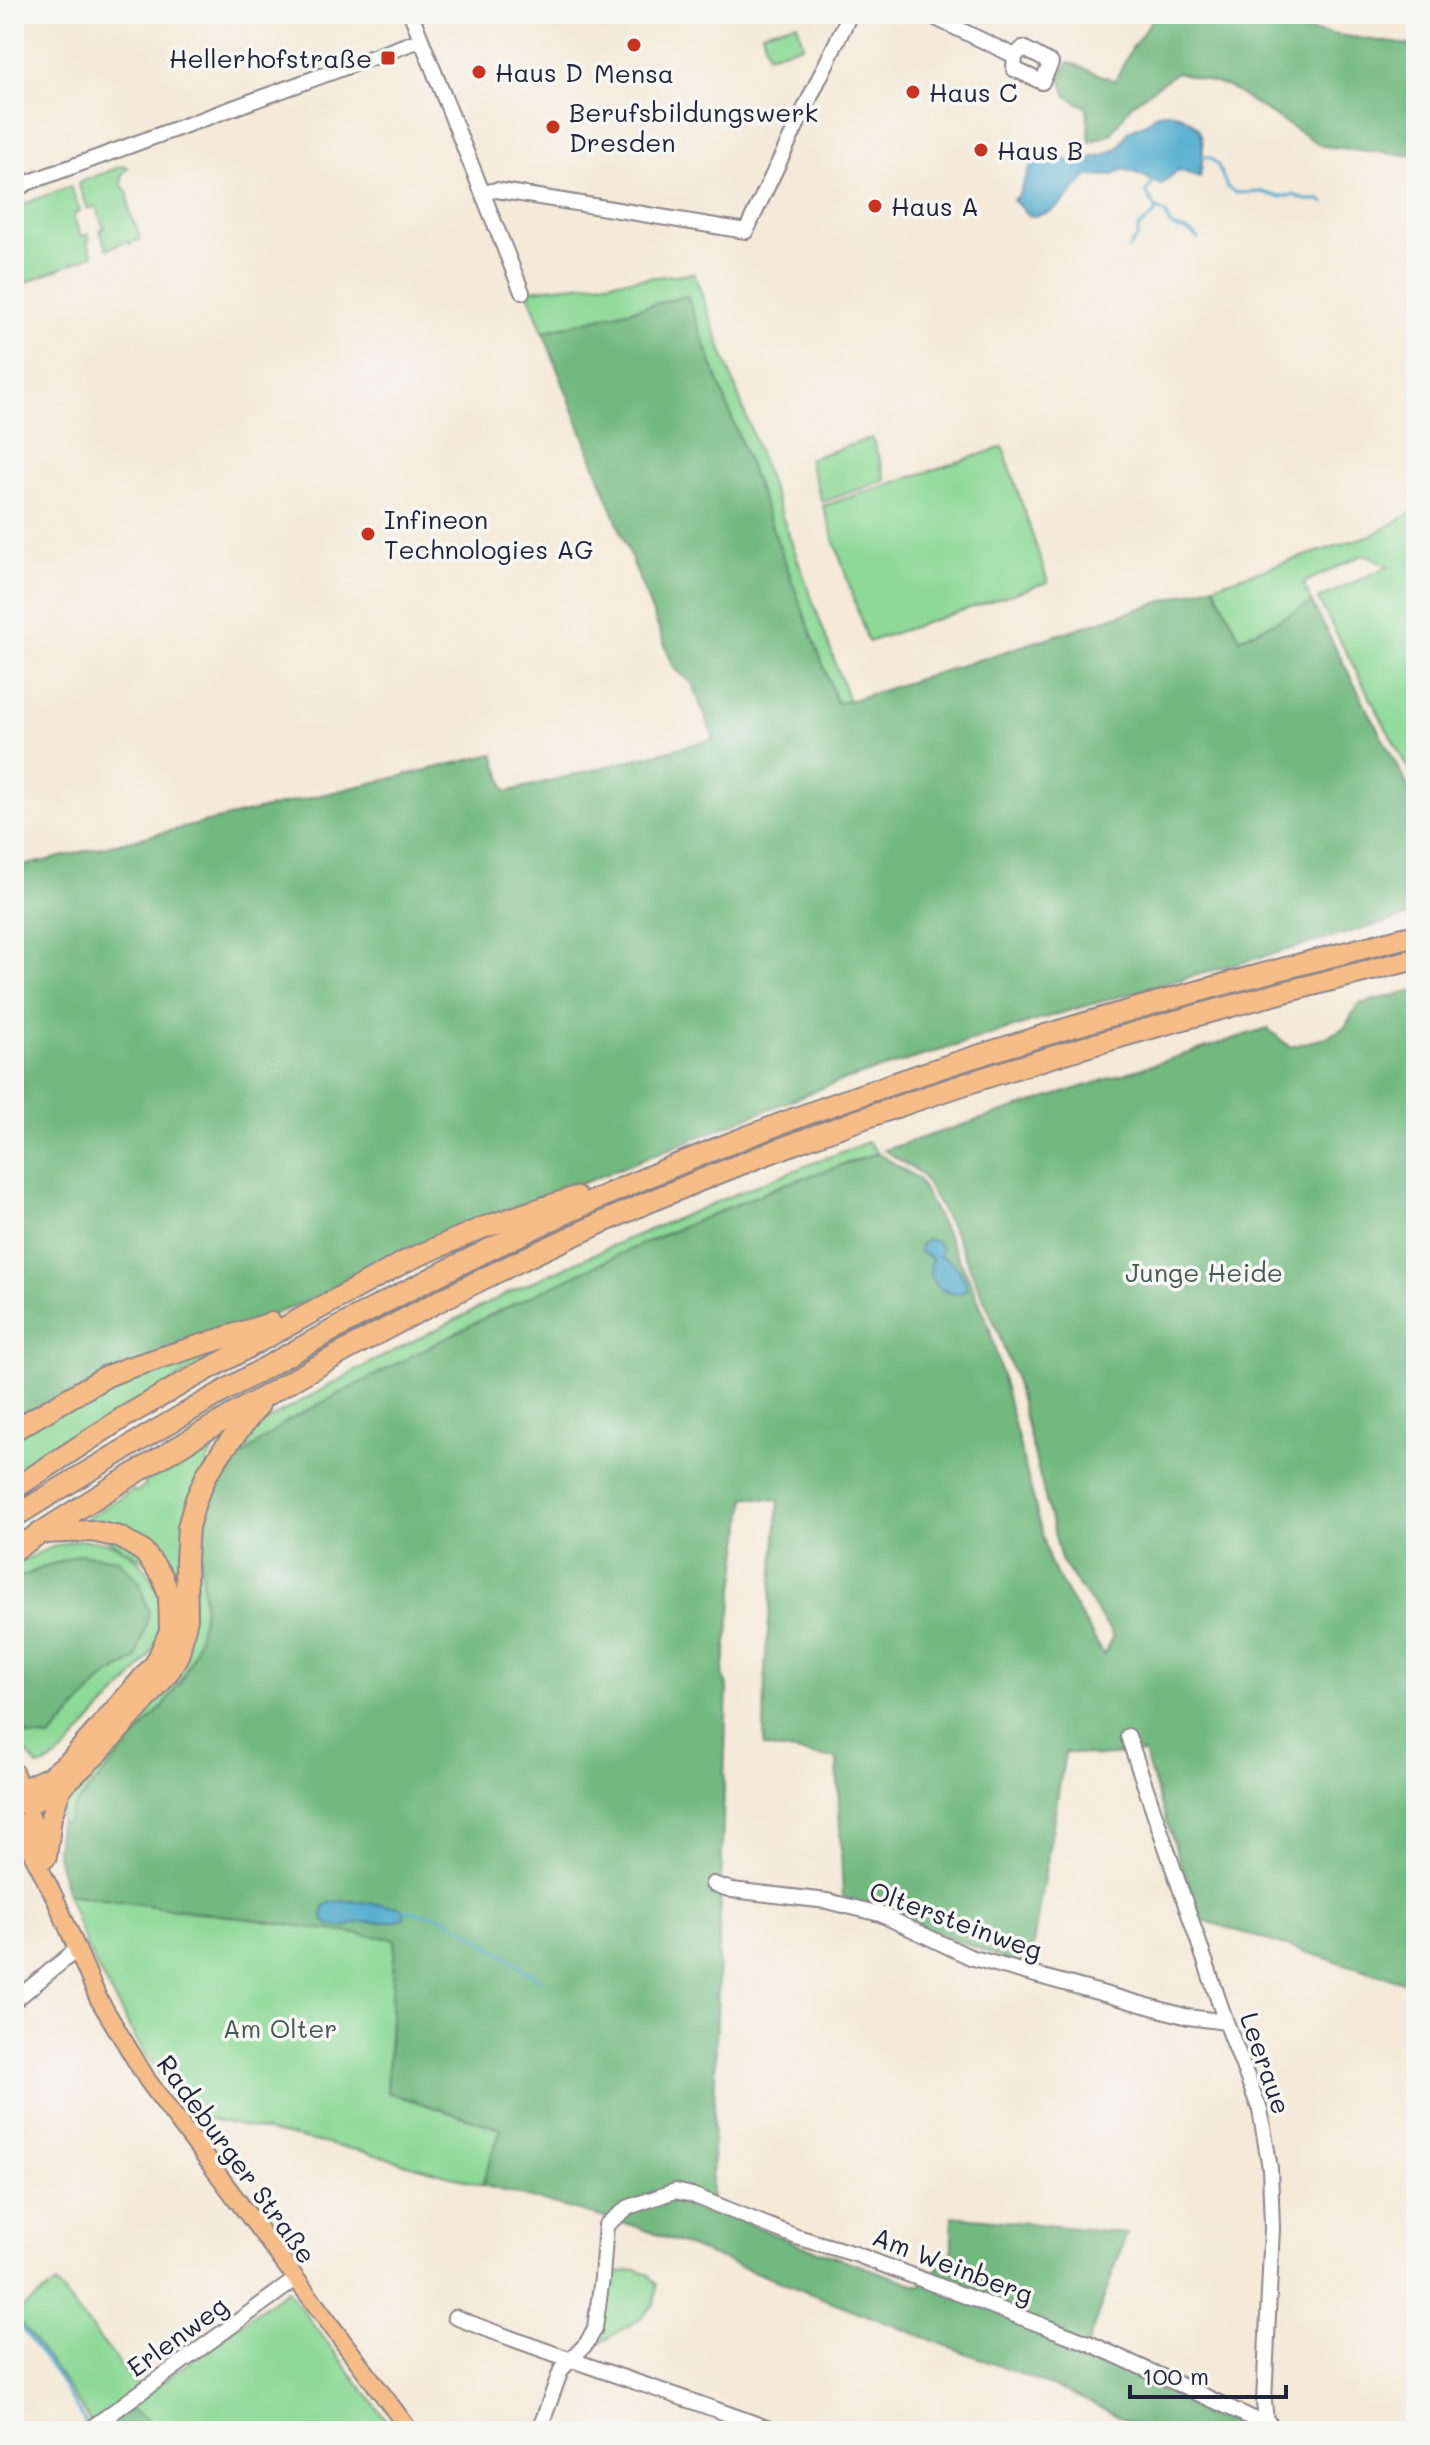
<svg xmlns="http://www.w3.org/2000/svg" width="1430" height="2445" font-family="Mali,sans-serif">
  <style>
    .green { fill: #8dd997; stroke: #587e69; stroke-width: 2 }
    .forest { fill: #72b980; stroke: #4a6e5e; stroke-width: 2 }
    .water { fill: #50abce; stroke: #396684; stroke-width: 2 }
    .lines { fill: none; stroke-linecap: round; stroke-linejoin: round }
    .stream { stroke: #50abce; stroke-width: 3 }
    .minor-casing { stroke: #8c868a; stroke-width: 18 }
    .major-casing { stroke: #8c868a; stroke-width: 20 }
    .highway-casing { stroke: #8c868a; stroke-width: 24 }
    .minor { stroke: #fff; stroke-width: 14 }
    .major { stroke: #f7bd88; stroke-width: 16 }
    .highway { stroke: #f7bd88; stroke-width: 20 }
    .poi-dot { fill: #c8321e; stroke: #f6f6f2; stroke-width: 3 }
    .labels { text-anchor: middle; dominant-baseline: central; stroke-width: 7; stroke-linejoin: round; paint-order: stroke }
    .poi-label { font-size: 26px; fill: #22223b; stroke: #f6f6f2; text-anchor: start }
    .park-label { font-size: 26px; fill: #425957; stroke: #f6f6f2 }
    .street-label { font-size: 26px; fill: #22223b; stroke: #f6f6f2 }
  </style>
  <rect width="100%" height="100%" fill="#f6f6f2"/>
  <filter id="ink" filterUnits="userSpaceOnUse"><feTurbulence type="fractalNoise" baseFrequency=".0125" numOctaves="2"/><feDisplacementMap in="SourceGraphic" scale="16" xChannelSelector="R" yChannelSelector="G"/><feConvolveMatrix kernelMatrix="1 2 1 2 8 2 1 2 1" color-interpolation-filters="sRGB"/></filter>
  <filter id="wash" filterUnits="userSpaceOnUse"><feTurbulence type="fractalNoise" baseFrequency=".006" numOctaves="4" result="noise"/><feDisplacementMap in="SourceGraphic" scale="32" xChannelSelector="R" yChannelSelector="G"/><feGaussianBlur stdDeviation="1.8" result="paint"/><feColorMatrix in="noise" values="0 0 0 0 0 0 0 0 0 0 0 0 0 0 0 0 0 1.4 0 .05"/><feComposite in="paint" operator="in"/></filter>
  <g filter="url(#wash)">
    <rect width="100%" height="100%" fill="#f5e9d8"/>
    <path class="green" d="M797 23 803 45 768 55 762 32Z
      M122 166 128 167 122 175V185L128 194 130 213 141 239 129 244 127 241 107 249 100 230 104 228 96 206 88 209 78 183Z
      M70 186 80 211 73 215 81 237 88 234 90 239 87 241 93 255 15 287 14 208Z
      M694 273 849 701 837 703 687 296 543 332 527 290Z
      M872 438 886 480 822 502 808 459Z
      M1003 447 1048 582 868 642 823 506Z
      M1416 499V784L1318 599 1389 566 1365 554 1303 583 1312 603 1240 640 1214 585 1374 534 1410 514Z
      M868 1142 878 1153 785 1184 644 1243 201 1519C197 1554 207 1588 202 1623 194 1673 161 1710 129 1748 108 1773 87 1798 67 1824L59 1822 65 1797 160 1694 206 1490 242 1438 267 1420 370 1363 508 1293 625 1240 769 1180Z
      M238 1341 14 1481V1435L103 1384Z
      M222 1437 208 1460 179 1626 169 1575 79 1523 133 1490 135 1492 146 1485 145 1482Z
      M78 1540C93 1541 108 1541 121 1548 152 1564 172 1609 156 1643 142 1673 115 1695 93 1719 78 1736 61 1761 38 1767L21 1745 14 1726V1701L28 1736 50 1738 103 1679 136 1659 39 1569 14 1581V1567C34 1553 55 1545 78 1540Z
      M67 1894 396 1939 387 2092 501 2129 482 2185 365 2152 186 2114 135 2038 88 1950Z
      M636 2269 649 2274 657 2285 654 2304 640 2319 603 2341 597 2338 607 2282 615 2274Z
      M56 2284 139 2388 92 2424 56 2370 14 2314Z
      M287 2290 395 2431H149L147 2419 124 2410Z"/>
    <path class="forest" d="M1156 14H1247L1288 28 1416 46V156L1322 146 1228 87 1177 72 1131 105 1111 134 1090 142 1087 108 1067 96 1060 76 1069 62 1115 81 1132 48Z
      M687 296 837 703 849 701 1214 585 1240 639 1312 603 1416 802V914L1071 1010 832 1084 588 1181 479 1219 404 1251 304 1303 246 1324 14 1422V868L494 754 506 792 714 739 692 683 674 668 543 332Z
      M1416 990V1986L1199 1919 1144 1753 1097 1756 1065 1752 1029 1968 843 1897 837 1759 764 1747 765 1668 779 1500 746 1497 723 1673 727 1687 711 2208 795 2243 920 2286 952 2255V2216L1127 2233 1086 2348 1268 2431H1149L1072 2394 635 2226 482 2185 501 2129 387 2092 395 1939 67 1894 56 1850 59 1822 67 1823 72 1809 164 1705 181 1681 194 1653 203 1617 204 1600 199 1538 201 1519 205 1505 233 1463 287 1421 486 1317 644 1243 785 1184 878 1153 918 1179 968 1276 989 1326 1050 1564 1104 1655 1113 1635 1061 1560 1014 1375 993 1319 954 1232 921 1174 884 1150 1267 1028 1290 1047 1327 1037 1345 1027 1358 1004Z
      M79 1554 117 1559 139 1581 149 1613 136 1659 103 1679 50 1738 28 1736 14 1701V1581L39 1569Z
      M124 2410 134 2411 147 2419 149 2431H97Z"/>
    <path class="water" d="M1168 112C1208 121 1205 142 1200 177L1178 170 1161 185 1139 174 1122 169 1114 175 1088 176C1067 196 1060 215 1029 216L1013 200 1019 194 1033 160 1042 154H1052L1072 162 1104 155 1118 148 1129 131 1148 122 1155 115Z
      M927 1239 937 1242 942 1249 939 1256C954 1260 965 1274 967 1289L959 1294C938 1293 926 1280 932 1259L920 1252V1245Z
      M352 1901 400 1907 404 1910V1918L394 1922H360L344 1927 331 1926 324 1921C318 1900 336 1901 352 1901Z"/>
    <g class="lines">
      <path class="stream" d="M1203 156 1211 158 1218 166 1227 187 1236 193 1262 192 1279 197 1294 195 1305 200H1321L1324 203
        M1156 208 1166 214C1170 237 1185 223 1198 239
        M1128 249 1138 237V228L1155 214 1156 208 1146 192 1154 181
        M404 1910 441 1917 465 1929 542 1982
        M14 2318 56 2374 85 2422"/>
    </g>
  </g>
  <g filter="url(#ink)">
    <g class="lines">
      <g class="minor-casing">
        <path id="minor" d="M411 14 522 292
          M927 14 1015 56
          M1023 48 1051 63 1042 82 1014 69 1015 56Z
          M14 191 27 183 420 40
          M483 193 496 190 746 231 850 14
          M1128 1736 1226 2022 1260 2110 1270 2168 1272 2228 1264 2402 1266 2421
          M713 1884 732 1890 827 1901 880 1914 970 1957 1188 2017 1226 2022
          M14 2001 76 1950
          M455 2317C560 2359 669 2391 775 2431
          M87 2431 296 2279
          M539 2431 561 2370 587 2343 595 2328 602 2278 606 2225 629 2207 675 2191 692 2195 797 2237 855 2254 1091 2344 1254 2419 1266 2421 1278 2431"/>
      </g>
      <g class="major-casing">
        <path id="major" d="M14 1771 46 1857
          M14 1818 55 1898 98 1998 148 2081 410 2431"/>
      </g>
      <g class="highway-casing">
        <path id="highway" d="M14 1430 107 1376 125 1369 271 1323
          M14 1489 121 1419 185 1382 406 1261 482 1228 576 1197
          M14 1517C238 1378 467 1248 713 1150 941 1059 1177 994 1416 935
          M14 1550C186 1438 364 1334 549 1247 825 1116 1120 1031 1416 959
          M14 1796 21 1790 50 1777 71 1760 156 1663 170 1631 169 1596 162 1576 144 1552 120 1537 91 1531 43 1533
          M14 1803 34 1801 61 1787 97 1754 153 1692 170 1670 179 1653 187 1618 186 1560 188 1527 196 1499 207 1474 223 1450 259 1405
          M46 1857 51 1817 61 1787"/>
      </g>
      <use href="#minor" class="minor"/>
      <use href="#major" class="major"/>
      <use href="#highway" class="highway"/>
    </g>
  </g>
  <g class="poi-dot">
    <circle cx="634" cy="45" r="8"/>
    <rect x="380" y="50" width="16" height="16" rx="4"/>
    <circle cx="479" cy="72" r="8"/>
    <circle cx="913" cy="92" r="8"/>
    <circle cx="553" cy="127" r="8"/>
    <circle cx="981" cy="150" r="8"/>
    <circle cx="875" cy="206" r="8"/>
    <circle cx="368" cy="534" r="8"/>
  </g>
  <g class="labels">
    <g class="poi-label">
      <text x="372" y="58" text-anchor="end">Hellerhofstraße</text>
      <text x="495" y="72">Haus D</text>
      <text x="634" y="73" text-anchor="middle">Mensa</text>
      <text x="929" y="92">Haus C</text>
      <text x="569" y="112">Berufsbildungswerk<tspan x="569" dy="30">Dresden</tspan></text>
      <text x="997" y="150">Haus B</text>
      <text x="891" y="206">Haus A</text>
      <text x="384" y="519">Infineon<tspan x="384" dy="30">Technologies AG</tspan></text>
    </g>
    <g class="park-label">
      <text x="1204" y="1272">Junge Heide</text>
      <text x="280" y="2028">Am Olter</text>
    </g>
    <g class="street-label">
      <text transform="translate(956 1920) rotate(20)">Oltersteinweg</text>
      <text transform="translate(1266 2063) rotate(71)">Leeraue</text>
      <text transform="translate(237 2159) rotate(54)">Radeburger Straße</text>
      <text transform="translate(953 2265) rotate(21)">Am Weinberg</text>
      <text transform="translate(177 2336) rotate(-36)">Erlenweg</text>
    </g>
  </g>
  <rect width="1430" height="2445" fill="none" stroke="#f6f6f2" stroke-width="48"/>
  <path d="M1130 2385v12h156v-12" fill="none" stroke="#22223b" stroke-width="4"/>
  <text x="1142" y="2385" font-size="24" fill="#22223b" stroke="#f6f6f2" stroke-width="6" paint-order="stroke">100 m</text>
</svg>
